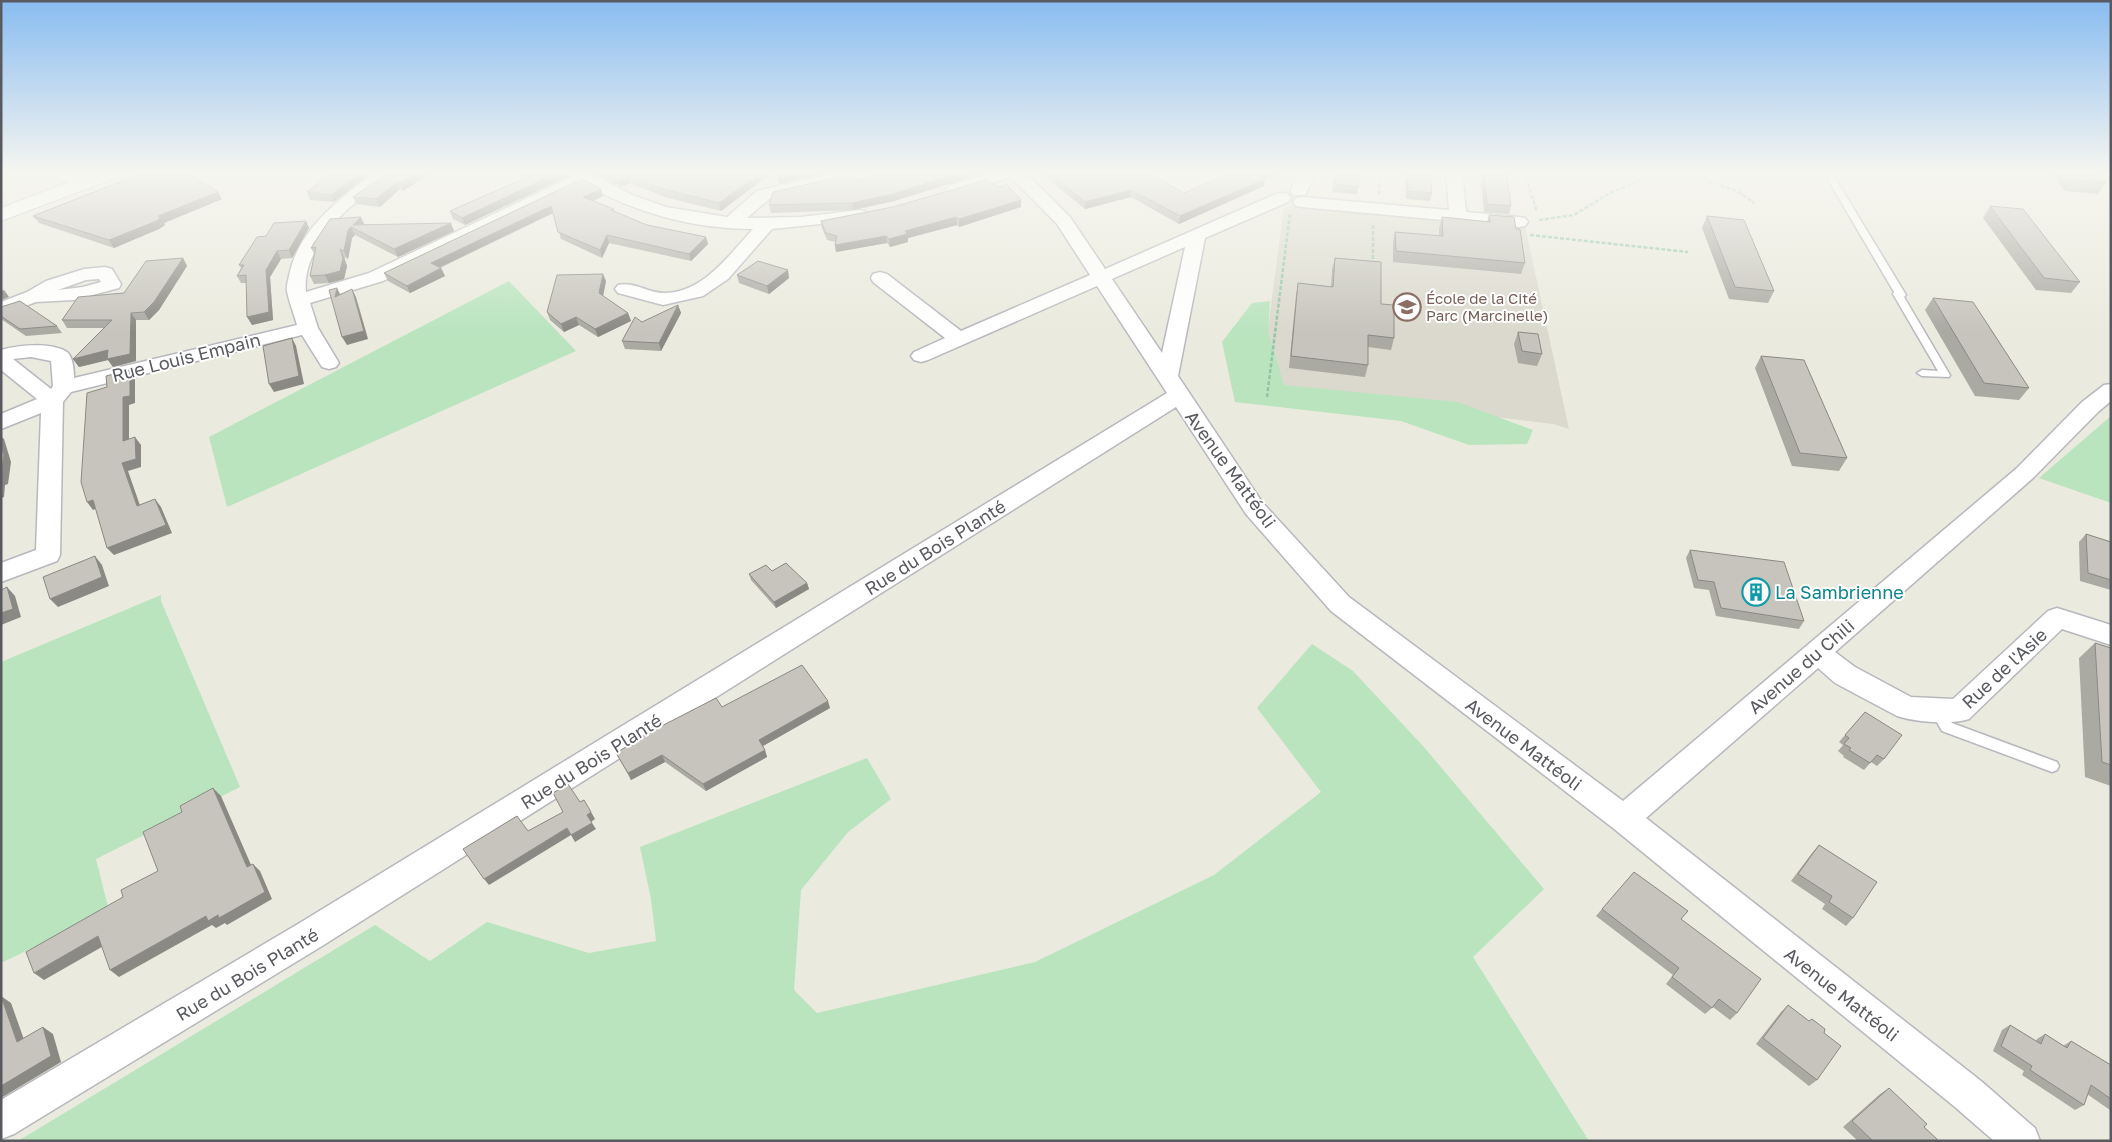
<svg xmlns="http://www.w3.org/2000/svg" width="2112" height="1142" font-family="'Golos Text',sans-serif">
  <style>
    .education { fill: #dbd9cd }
    .green { fill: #b9e4be }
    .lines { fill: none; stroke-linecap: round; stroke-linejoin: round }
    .service-casing { stroke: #b7b8be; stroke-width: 3 }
    .minor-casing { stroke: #b7b8be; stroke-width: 3 }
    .secondary-casing { stroke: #b9bcc3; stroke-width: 2 }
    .path { stroke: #92c5a7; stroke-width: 2.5; stroke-dasharray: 4 2; stroke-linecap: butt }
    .service { fill: #fff; fill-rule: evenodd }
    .minor { fill: #fff; fill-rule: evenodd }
    .secondary { fill: #fff; fill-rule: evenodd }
    .wall { fill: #aaa9a2 }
    .shaded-wall { fill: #8b8984 }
    .building { fill: #c6c4bc; stroke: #8b8984 }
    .labels { text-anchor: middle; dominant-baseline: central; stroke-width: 4; stroke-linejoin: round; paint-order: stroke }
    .far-education-label { font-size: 15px; fill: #785e54; stroke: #fff; text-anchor: start }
    .street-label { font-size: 18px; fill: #585a60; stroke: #fff }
    .culture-label { font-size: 18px; fill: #0d838f; stroke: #fff; text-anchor: start }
  </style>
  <rect width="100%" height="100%" fill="#ebeade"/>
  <path class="education" d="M1298 205 1525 226 1569 429 1553 424 1260 388 1284 207Z"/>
  <path class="green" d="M509 281 576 351 227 507 209 437Z
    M1270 301 1268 332 1284 385 1458 402 1533 430 1527 444 1469 445 1401 421 1235 402 1222 342 1252 303Z
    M2111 416V503L2039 478Z
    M161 595V601L240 787 96 859 109 911 1 963V662Z
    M1312 644 1353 671 1423 746 1544 889 1473 957 1589 1141H18L375 925 430 961 487 922 589 953 656 941 651 899 640 847 867 758 891 799 848 832 801 890 794 990 817 1013 1035 962 1214 875 1321 792 1257 708Z"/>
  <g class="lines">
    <g class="service-casing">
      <path id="service" d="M1831 175 1835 178 1906 295 1904 297 1950 375 1949 377 1922 376 1917 373 1922 370 1938 371 1893 294 1894 292 1827 178Z
        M1937 704 1942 706 1952 723 2057 762 2059 766 2057 770 2052 772 1942 731 1930 710 1932 706Z"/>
    </g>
    <g class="minor-casing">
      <path id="minor" d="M58 172C70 172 85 173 92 184L90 188H78L59 178Z
        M376 172H395C386 185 367 193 355 203 330 223 302 259 306 292L369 273 572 177 567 172H588L632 195 666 207 727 217 757 191 839 172H873L871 176 769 199 747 218 801 217 859 210 865 211 868 215 865 219 859 220 772 229 728 279 703 296 663 305 618 293 615 289 618 285C634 281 648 293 664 293 703 293 729 255 753 229 694 229 636 213 584 184L383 281 310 303 318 328 339 363 336 367 329 369 322 367 302 335 71 392 63 402 60 555 57 561 1 582V563L36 550 41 413 1 429V414L37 399 1 370V350C19 345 51 342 67 352 73 357 74 371 74 378L297 325C294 314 289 302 287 291 286 287 288 281 289 276 298 229 339 199 376 172ZM31 357 51 361 53 386 51 389 13 359Z
        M992 172H1025L1070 217 1105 269 1276 194 1282 193 1288 194 1291 198 1288 202 1205 238 1178 376 1262 502 1349 597 1623 801 2017 468 2082 402 2104 385 2111 384V401L2098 412 2033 478 1835 652 1855 667 1911 697 1953 699 2048 611 2057 608 2111 625V645L2062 629 1969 719C1951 725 1915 722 1897 716L1835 683 1818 668 1646 818 1981 1081 2035 1128 2040 1141H1994L1955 1107 1613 828 1331 611 1246 514 1176 407 322 946 14 1134 1 1139V1100L298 924 1167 393 1097 286 928 360 921 362 914 360 911 356 914 352 945 338 873 282 871 278 873 274 880 272 887 274 961 331 1090 275 1057 224 1011 177 954 195 948 194 946 190 948 186ZM1185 247 1162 353 1112 279Z
        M1300 172H1317L1305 195H1293L1290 191Z
        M1446 172H1462L1466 212 1519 217 1525 218 1528 222 1525 226 1519 227 1302 207 1296 206 1293 202 1296 198 1302 197 1449 210Z
        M105 267 112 269 121 284 119 288 74 300 36 302 1 315V302L27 292 46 281 84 269ZM99 279 101 282 83 287 58 290 86 280Z"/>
    </g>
    <g class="secondary-casing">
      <path id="secondary" d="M96 172H123L120 176 1 221V208Z"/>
    </g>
    <path class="path" d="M1524 172 1537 212
      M1704 179 1739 192 1754 203
      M1379 194 1380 172
      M1539 220 1574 215 1610 193 1660 173
      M1373 225V264
      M1530 235 1688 252
      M1267 397 1290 213"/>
    <use href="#service" class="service"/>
    <use href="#minor" class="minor"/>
    <use href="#secondary" class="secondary"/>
  </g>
  <path class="wall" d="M332 172 334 202 310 200 307 192Z
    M433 172 403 191 400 189 380 207 356 204 353 197 385 175Z
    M516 172H568L569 176 465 225 453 219 450 211 526 178Z
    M593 172H773L721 211 665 197 630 183 621 187Z
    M1043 172H1147L1184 193 1265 179 1264 186 1179 224 1131 197 1085 209 1043 175Z
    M1336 172 1358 187 1357 194 1332 192Z
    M1405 172H1430L1432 193 1430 201 1406 199Z
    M1480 172H1506L1511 206 1509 214 1484 212Z
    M2050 172H2097L2106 183 2098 194 2065 191Z
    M971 177 894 201 853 210 771 213 769 205 855 180Z
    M582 179 603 196 593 201 615 212 647 225 706 237 708 244 691 261 609 243 602 258 561 239 553 213 440 268H441L445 276 410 293 388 281 384 273Z
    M218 192 222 199 164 223 165 225 159 229 114 248 39 223 33 216Z
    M1021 200V207L959 227 957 225 908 238V242L890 247 887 243 836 252 835 245 836 242 827 240 822 228 821 221Z
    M1990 206 2080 282 2071 293 2036 290 1983 218Z
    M1489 215 1516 229 1525 263 1521 274 1393 262V243L1395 232 1439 236V228L1442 217 1487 222Z
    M1707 216 1774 291 1768 303 1729 299 1702 228Z
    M330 219 364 224 454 231 398 257 355 235 352 238 348 259 344 257 347 266 344 279 329 283 314 284 310 276 315 255 311 248Z
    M306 221 309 228 292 258 281 259 270 277 273 320 252 325 246 283H241L237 276 241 268 239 265 266 236Z
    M183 258 187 266 159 310 149 320H136V361L113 367 108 360 79 367 73 359 105 328H67L62 320 124 293Z
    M1335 258 1381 304 1394 338 1391 350 1368 347V365L1365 377 1289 368 1296 295 1298 283 1331 287 1332 269Z
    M737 275 789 278 769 294 739 283Z
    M606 281 603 296 628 313 631 321 598 337 579 325 564 332 550 320 547 312Z
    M1933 298 2029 388 2019 400 1975 396 1925 310Z
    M678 305 681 313 661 351 625 349 622 341 642 322Z
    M1 307 57 326 62 333 26 336 1 319Z
    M1518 332 1542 354 1537 366 1518 363 1514 344Z
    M1761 356 1847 458 1839 471 1792 466 1755 368Z
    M2086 534 2111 542V590L2080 581 2079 542Z
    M1690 550 1804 621 1799 629 1716 616 1709 590 1694 588 1686 558Z
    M772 571 807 583 809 589 776 608 751 580 749 574Z
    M2095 643 2111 648V786L2085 777 2079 658Z
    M722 707 830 708 763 746 765 750 767 757 706 791 665 762 631 780 616 753Z
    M1865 712 1884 759 1877 766 1871 762 1864 770 1843 757 1844 756 1838 751 1843 745 1839 742Z
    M1819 845 1853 918 1846 926 1822 909 1825 904 1791 881 1812 853Z
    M1602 909 1681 920 1737 1013 1730 1020 1713 1007 1705 1014 1666 984 1673 975 1596 916Z
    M1788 1005 1824 1033 1817 1080 1809 1086 1756 1044 1781 1012Z
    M2010 1025 2036 1041 2037 1039 2045 1034 2063 1046 2071 1041 2111 1065V1109L2110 1110 2087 1094 2084 1105 2075 1110 2022 1075 2024 1071 1993 1051 2002 1030Z
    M1889 1088 1924 1127 1939 1141H1858L1843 1127 1880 1094Z"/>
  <path class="shaded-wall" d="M360 172H372L334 202 331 195Z
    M418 172H433L403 191 400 184Z
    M559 172H568L569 176 465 225 462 218Z
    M762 172H773L721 211 719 203Z
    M796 172H829L779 184 777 177Z
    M961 172H970L971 177 894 201 853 210 852 203Z
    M1266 172H1283L1265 179 1264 186 1179 224 1180 216 1259 175Z
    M628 175 630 183 621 187 619 180Z
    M397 182 400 189 380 207 376 199Z
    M601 189 603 196 586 204 583 197Z
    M1131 190V197L1085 209V202Z
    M218 192 222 199 164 223 165 225 159 229 114 248 109 240 158 216Z
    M1021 200V207L959 227V219Z
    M551 206 553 213 434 270 431 263Z
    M361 217 364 224 353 225Z
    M956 217 957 225 908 238V242L890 247 889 239 905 231Z
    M306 221 309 228 292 258 289 250Z
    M451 223 454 231 398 257 394 249Z
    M351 227 355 235 352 238 348 259 344 251 348 230Z
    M607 235 609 243 602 258 600 250Z
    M886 236 887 243 836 252 835 245Z
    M706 237 708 244 691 261 689 254Z
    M340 249 344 257 347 266 344 279 329 283 325 275Z
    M277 251 281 259 270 277 273 320 252 325 247 317 266 270Z
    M183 258 187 266 159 310 149 320 144 312Z
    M441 268 445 276 410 293 407 286Z
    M788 270 789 278 769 294 767 286Z
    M603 274 606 281 602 301 599 293Z
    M337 288 341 296 335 297Z
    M352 289 356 297 368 339 347 345 342 337Z
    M4 290 9 297 1 300V291Z
    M678 305 681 313 661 351 659 343Z
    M131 313 136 320V361L113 367 108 360 79 367 73 359Z
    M628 313 631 321 598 337 595 329Z
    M576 317 579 325 564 332 561 324Z
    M292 338 296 346 304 384 274 392 269 384Z
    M130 370 135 378V403L129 405V448L123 441V397Z
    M1 436 4 439 11 462 8 484 5 485 4 497 1 498Z
    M135 437 141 445V467L128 471 143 514 137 506 122 463Z
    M155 499 161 507 172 533 114 555 107 548Z
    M93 500 100 507 93 510 87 502Z
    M95 556 102 565 109 586 58 607 50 599Z
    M807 583 809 589 776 608 774 602Z
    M7 587 15 596 21 617 1 625V613Z
    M828 701 830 708 761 747 759 740Z
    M765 750 767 757 706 791 703 784Z
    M662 755 665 762 631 780 628 773Z
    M213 788 221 796 255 874 247 867Z
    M591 812 595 819 591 822 587 815Z
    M592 823 596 829 575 842 571 835Z
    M567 828 571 835 489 885 484 879Z
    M253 864 260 871 272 899 227 925 225 923 216 928 212 925 119 977 110 970 206 916Z
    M98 936 107 944 44 980 34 973Z
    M1 996 11 1003 27 1048 17 1042Z
    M43 1027 53 1034 61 1062 1 1098V1086Z"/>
  <path class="building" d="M145 172H185L218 192 158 216 161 218 154 222 109 240 33 216Z
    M332 172H360L331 195 307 192Z
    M387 172H418L400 184 397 182 376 199 353 197 385 175Z
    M527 172H559L462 218 450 211 532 175Z
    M605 172H762L719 203 663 189 628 175 619 180Z
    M778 172H796L777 177Z
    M883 172H961L893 194 852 203 769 205 773 192 849 175 855 180Z
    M1048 172H1147L1184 193 1232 172H1253L1255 173V172H1266L1259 175 1265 179 1180 216 1131 190 1085 202Z
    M1336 172H1359L1358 187 1334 184Z
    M1407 172H1430L1432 193 1408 191Z
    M1483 172H1506L1511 206 1487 204Z
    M2067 172H2097L2106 183 2073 180Z
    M582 179 601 189 583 197 614 209 611 210 647 225 706 237 689 254 607 235 600 250 558 232 551 206 431 263 441 268 407 286 384 273Z
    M986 180 999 187 1006 184 1021 200 959 219 956 217 905 231 907 234 889 239 886 236 835 245 837 236 826 233 821 221 893 207Z
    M1990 206 2023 209 2080 282 2044 278Z
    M1489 215 1514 217 1516 229H1520L1525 263 1396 251 1395 232 1443 236 1442 217 1490 222Z
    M1707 216 1744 220 1774 291 1735 287Z
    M361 217 353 225 451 223 394 249 351 227 348 230 344 251 340 249 343 258 340 271 325 275 310 276 316 247 311 248 330 219Z
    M306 221 289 250 277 251 266 270 269 312 247 317 246 275 237 276 244 265H239L257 237 266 236 274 223Z
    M183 258 154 302 144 312 131 313 130 354 107 359 108 350 73 359 112 320H62L78 297 124 293 146 261Z
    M1335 258 1381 262V304L1394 305V338L1368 335V365L1291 356 1298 283 1333 287Z
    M758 261 788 270 767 286 737 275Z
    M603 274 599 293 628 313 595 329 576 317 561 324 547 312 557 275Z
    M337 288 335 297 352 289 364 331 342 337 329 290Z
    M1933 298 1973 302 2029 388 1984 383Z
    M20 301 57 326 20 329 1 316V307Z
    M678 305 659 343 622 341 635 317 642 322Z
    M1518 332 1538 334 1542 354 1522 351Z
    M292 338 299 376 269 384 263 346Z
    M1761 356 1804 360 1847 458 1800 453Z
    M130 370V396L123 397V441L135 437 136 459 122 463 137 506 155 499 166 525 107 548 93 500 87 502 81 482 87 393 107 387 106 376Z
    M1 444 4 455 1 477Z
    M2086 534 2111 542V580L2088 573Z
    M1690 550 1784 562 1804 621 1721 608 1714 582 1698 580Z
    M95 556 102 577 50 599 43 577Z
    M786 563 807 583 774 602 749 574 766 565 772 571Z
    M7 587 13 609 1 613V590Z
    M2095 643 2111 648V765L2102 762Z
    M802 665 828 701 759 740 765 750 703 784 662 755 628 773 616 753 650 732 716 698 722 707Z
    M1865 712 1902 735 1884 759 1877 755 1870 763 1849 750 1851 748 1844 744 1849 738 1845 735Z
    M568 784 580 802 584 800 591 812 587 815 592 823 571 835 567 828 484 879 463 849 517 816 528 831 563 812 553 793Z
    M213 788 247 867 253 864 265 892 219 918 218 915 208 921 206 916 110 970 98 936 34 973 26 952 123 897 121 890 158 871 143 832 182 812 180 806Z
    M1819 845 1877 882 1853 918 1829 902 1832 896 1798 874Z
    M1634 872 1688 911 1681 919 1761 979 1737 1013 1719 999 1712 1008 1672 977 1679 968 1602 909Z
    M1 996 17 1042 43 1027 51 1056 1 1086Z
    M1788 1005 1809 1021 1812 1019 1825 1029 1824 1033 1841 1046 1817 1080 1763 1038Z
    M2010 1025 2041 1044 2045 1034 2067 1048 2071 1041 2111 1065V1099L2091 1085 2084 1105 2030 1070 2032 1066 2001 1046Z
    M1889 1088 1927 1124 1924 1127 1939 1141H1873L1852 1121Z"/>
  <linearGradient id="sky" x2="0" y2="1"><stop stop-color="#89bcf1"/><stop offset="0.52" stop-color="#f6f6f0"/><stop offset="1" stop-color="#f6f6f0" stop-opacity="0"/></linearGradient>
  <rect width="2112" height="332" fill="url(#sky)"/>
  <defs>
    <g id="school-ring" transform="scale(1.4375)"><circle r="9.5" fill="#fff" stroke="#8d6e63" stroke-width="1.5"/><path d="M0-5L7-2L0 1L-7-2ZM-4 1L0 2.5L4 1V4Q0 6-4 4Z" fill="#8d6e63"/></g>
    <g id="building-ring" transform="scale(1.4375)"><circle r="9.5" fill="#fff" stroke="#0f9aa8" stroke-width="1.5"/><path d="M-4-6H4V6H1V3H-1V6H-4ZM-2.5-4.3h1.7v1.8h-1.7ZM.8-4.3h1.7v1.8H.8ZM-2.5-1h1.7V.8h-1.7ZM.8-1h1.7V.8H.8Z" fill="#0f9aa8"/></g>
  </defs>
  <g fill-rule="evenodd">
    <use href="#school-ring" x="1407" y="307"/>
    <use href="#building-ring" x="1756" y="592"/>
  </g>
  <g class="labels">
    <g class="far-education-label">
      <text x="1426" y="298">École de la Cité<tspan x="1426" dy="17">Parc (Marcinelle)</tspan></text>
    </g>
    <g class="street-label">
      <text transform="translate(186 357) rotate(-14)">Rue Louis Empain</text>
      <text transform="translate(1231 469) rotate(54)">Avenue Mattéoli</text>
      <text transform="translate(935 547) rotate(-32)">Rue du Bois Planté</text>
      <text transform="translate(1801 666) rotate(-41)">Avenue du Chili</text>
      <text transform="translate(2004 668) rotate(-43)">Rue de l'Asie</text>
      <text transform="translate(1524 744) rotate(37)">Avenue Mattéoli</text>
      <text transform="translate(591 761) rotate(-32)">Rue du Bois Planté</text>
      <text transform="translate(247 974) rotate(-31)">Rue du Bois Planté</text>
      <text transform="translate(1842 994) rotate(38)">Avenue Mattéoli</text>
    </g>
    <g class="culture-label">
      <text x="1775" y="592">La Sambrienne</text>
    </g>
  </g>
  <rect width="2112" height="1142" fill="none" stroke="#585a60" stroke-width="5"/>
</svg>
